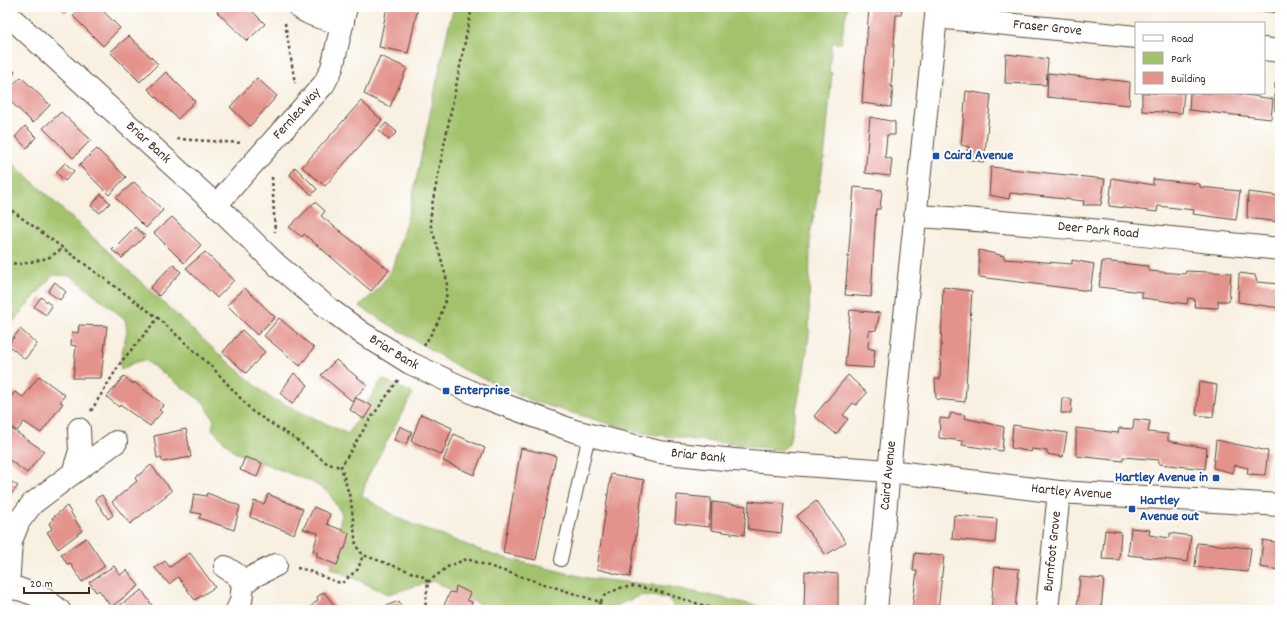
<svg xmlns="http://www.w3.org/2000/svg" width="1287" height="617" font-family="Dekko,sans-serif">
  <style>
    .green { fill: #a2c36c; stroke: #6e7645 }
    .building { fill: #e3938c }
    .lines { fill: none; stroke-linecap: round; stroke-linejoin: round }
    .service-casing { stroke: #57483b; stroke-width: 14 }
    .minor-casing { stroke: #57483b; stroke-width: 24 }
    .tertiary-casing { stroke: #57483b; stroke-width: 24 }
    .path { stroke: #57483b; stroke-width: 2.5; stroke-dasharray: 3 3; stroke-linecap: butt }
    .service { stroke: #fff; stroke-width: 12 }
    .minor { stroke: #fff; stroke-width: 22 }
    .tertiary { stroke: #fff; stroke-width: 22 }
    .transit-dot { fill: #1a4fb4; stroke: #fff; stroke-width: 1.5 }
    .labels { text-anchor: middle; dominant-baseline: central; stroke-width: 4; stroke-linejoin: round; paint-order: stroke }
    .street-label { font-size: 14px; fill: #3b2a1e; stroke: #fff }
    .transit-label { font-size: 14px; font-weight: bold; fill: #164399; stroke: #fff; text-anchor: start }
  </style>
  <rect width="100%" height="100%" fill="#fff"/>
  <filter id="ink" filterUnits="userSpaceOnUse"><feTurbulence type="fractalNoise" baseFrequency=".025" numOctaves="2"/><feDisplacementMap in="SourceGraphic" scale="8" xChannelSelector="R" yChannelSelector="G"/><feConvolveMatrix kernelMatrix="1 2 1 2 8 2 1 2 1" color-interpolation-filters="sRGB"/></filter>
  <filter id="wash" filterUnits="userSpaceOnUse"><feTurbulence type="fractalNoise" baseFrequency=".012" numOctaves="4" result="noise"/><feDisplacementMap in="SourceGraphic" scale="16" xChannelSelector="R" yChannelSelector="G"/><feGaussianBlur stdDeviation="0.9" result="paint"/><feColorMatrix in="noise" values="0 0 0 0 0 0 0 0 0 0 0 0 0 0 0 0 0 1.4 0 .05"/><feComposite in="paint" operator="in"/></filter>
  <g filter="url(#wash)">
    <rect width="100%" height="100%" fill="#f8f0e1"/>
    <path class="green" d="M454 7H847L841 43H832L829 72 832 73 824 160 810 235 809 336 804 371 789 444 781 450 641 433 535 402 462 369 359 306 374 293 391 272 410 209 448 29Z
      M7 158 221 356 269 397 348 434 382 379 413 393 367 478 362 496 404 521 493 555 587 578 672 587 776 610H678L667 598 642 595 610 608V610H491L433 581 388 594 331 568 342 514 328 492 312 482 234 452 212 429 214 420 204 403 145 360 133 363 121 370 120 362 127 331 125 319 71 276 53 275 7 329Z"/>
    <g id="blocks">
      <path class="building" d="M59 7H71L65 13Z
        M82 7H99L120 28 103 46 73 16Z
        M223 7H248L265 24 247 41 217 12Z
        M387 7H418L408 53 379 47Z
        M869 7H902L901 15H896L891 87H893L891 107 862 103Z
        M1235 7H1280V13L1235 8Z
        M129 36 158 64 140 82 110 52Z
        M1006 54 1048 59 1046 85 1005 83Z
        M380 56 407 68 390 107 364 94Z
        M7 65 15 72 7 80Z
        M166 72 195 101 178 119 148 89Z
        M1048 73 1130 82 1129 105 1047 97Z
        M21 77 50 105 33 123 7 98V90Z
        M257 78 277 96 250 126 230 107Z
        M1275 83H1280V111H1275Z
        M966 91 991 95 984 162 966 159 969 147 961 145Z
        M1142 93H1184L1182 113 1142 111Z
        M1190 93H1232L1273 99 1271 119 1189 110Z
        M361 101 382 120 325 186 302 167Z
        M61 112 91 140 73 158 43 128Z
        M870 117 895 122V135H887L885 157 892 159 890 176 865 173Z
        M386 123 397 132 389 140 379 131Z
        M25 126 36 137 27 148 15 137Z
        M97 149 126 177 109 195 79 165Z
        M65 163 74 171 65 181 56 172Z
        M295 167 317 189 312 195 290 175Z
        M991 167 1105 179 1101 205H1083L1084 201 1010 193 1009 199 989 195Z
        M1112 178 1153 185V179L1200 184V187L1240 191 1236 220 1193 214 1194 210 1158 206 1157 212 1109 206Z
        M134 182 163 210 146 228 116 198Z
        M854 187 882 190 880 209H876L871 297 845 295Z
        M1248 192 1280 196V222L1247 218Z
        M101 194 110 203 100 213 91 206Z
        M315 202 325 211 321 216 389 270 371 291 304 234 302 237 289 227Z
        M172 217 201 245 184 263 154 233Z
        M135 227 145 236 122 258 112 250Z
        M979 250 1004 256V259L1072 264V260L1094 264 1090 291 979 277Z
        M205 252 234 280 217 298 186 268Z
        M1102 261 1148 266 1149 271 1185 274 1186 271 1231 273 1229 301H1218V308L1195 307 1194 299 1188 298 1187 304 1142 298V292L1099 287Z
        M173 264 181 272 159 296 150 288Z
        M1239 273 1255 275 1257 282 1280 284V308L1238 302Z
        M55 282 66 292 60 300 48 292Z
        M943 287 972 291 965 402 936 399 935 379H940Z
        M245 288 275 317 257 335 227 305Z
        M41 297 52 306 46 315 34 307Z
        M850 310 880 313 876 330 869 331 868 348 875 350 873 368 845 366Z
        M279 318 314 348 300 366 264 336Z
        M79 325 107 326 101 378H73L76 346 71 345 72 332 78 333Z
        M20 329 37 344 25 359 8 345Z
        M242 330 265 352 246 373 223 352Z
        M336 360 367 385 352 401 321 375Z
        M294 373 308 385 292 404 280 393Z
        M848 375 867 393 856 405 853 403 843 415 848 419 836 434 814 416Z
        M39 376 65 395 60 402 63 403 41 433 24 422 17 431 7 424V401L15 392 23 397Z
        M124 376 133 384 134 382 164 405 159 410 162 412 150 426 120 405 119 407 107 397Z
        M1199 382 1217 385 1213 417 1196 415Z
        M356 398 372 406 364 419 350 410Z
        M1062 398 1072 399 1071 413H1061Z
        M951 413 965 415 964 418 1004 427 1002 451 962 445 963 441 939 438 940 418 949 419Z
        M421 414 452 428 442 455 411 441Z
        M1134 419 1150 421 1148 432 1168 434V441L1207 448 1205 469 1159 464V460L1123 457V461L1076 456V428L1118 433 1119 428 1133 429Z
        M1013 425 1067 433 1063 457 1047 454V451L1032 449 1031 452 1011 448Z
        M400 426 412 432 406 444 394 440Z
        M10 428 44 451 27 473 7 458V431Z
        M186 429 191 457 163 462 161 458H157L154 436Z
        M454 434 485 448 474 475 443 461Z
        M1216 440 1268 451 1265 475 1247 474 1248 468 1235 465 1233 473 1213 468Z
        M521 448 556 456 536 560 503 553Z
        M1279 448 1280 449V476H1277Z
        M245 457 262 463 257 477 240 470Z
        M151 465 172 491 130 524 112 502 137 481 135 478Z
        M611 474 644 480 630 577 597 569Z
        M7 479 18 486 7 499Z
        M207 493 240 506 234 530 199 518 201 514 191 512 194 494 206 496Z
        M268 494 303 509 294 534 258 521V520L250 517 254 501 264 504Z
        M102 495 113 515 108 519 95 499Z
        M677 495 711 498 709 527 675 523Z
        M749 501 784 504 781 533 748 529Z
        M816 501 846 542 826 555 797 516Z
        M712 502 746 506 744 535 711 530Z
        M67 506 82 531 58 549 47 532 52 529 49 523 53 520 52 518Z
        M314 507 330 514 327 524 349 533 345 549H343L337 565 317 557V552L313 551 318 533 303 529Z
        M954 515 997 519 995 543 952 539Z
        M1131 528 1150 530 1149 535 1170 538V533L1191 536 1188 562 1128 555Z
        M1105 530 1121 532 1119 560 1102 559Z
        M86 538 105 566 82 582 70 563 67 564 61 554Z
        M1263 540 1280 543V570L1260 567Z
        M1197 543 1251 548 1248 572 1195 567Z
        M190 553 215 587 195 600 178 577 169 584 155 568 165 561 170 567Z
        M915 553 944 556 938 610H912L917 571H913Z
        M114 566 120 575 127 570 139 586 111 607 99 590 96 592 89 582Z
        M995 567 1019 569 1015 610H991Z
        M805 571 838 574V610H804Z
        M1080 577 1104 579 1101 610H1077Z
        M456 586 470 593 467 600 472 602 469 610H442L450 592 455 593Z
        M142 590 155 610H122L119 606Z
        M324 592 338 610H307L318 600 317 597Z
        M399 601 403 610H375Z"/>
    </g>
  </g>
  <g filter="url(#ink)">
    <use href="#blocks" fill-opacity="0" stroke="#57483b" stroke-width="1"/>
    <g class="lines">
      <g class="service-casing">
        <path id="service" d="M561 560 589 435"/>
      </g>
      <g class="minor-casing">
        <g id="minor">
          <path d="M299 7C312 17 328 20 343 23"/>
          <path id="s1" d="M936 17 1136 37"/>
          <path d="M1264 49 1280 51"/>
          <path id="s2" d="M216 205 324 84 332 68 346 7"/>
          <path id="s3" d="M916 216C1037 223 1159 237 1280 249"/>
          <path d="M73 473 116 442"/>
          <path d="M225 567 237 575 243 584 241 601 237 610"/>
          <path d="M243 584 252 577 276 565"/>
          <path d="M8 587 11 541 19 521 32 504 73 473 80 451 79 429"/>
          <path d="M7 588 19 589 44 598 59 610"/>
          <path id="s4" d="M876 610 889 471 937 7"/>
          <path id="s5" d="M1047 610 1059 492"/>
        </g>
      </g>
      <g class="tertiary-casing">
        <g id="tertiary">
          <path id="s6" d="M7 14 216 205 277 265 328 308 362 333 410 363 478 395 574 431 659 452 734 460 889 471 1059 492 1280 505"/>
        </g>
      </g>
      <path class="path" d="M285 23 295 83
        M177 139 242 143
        M272 177 275 232
        M7 207 158 318
        M7 263 22 264 48 258 62 249
        M424 346 438 322 446 300 447 281 441 258 430 223 432 205 472 7
        M398 380 367 424 341 467 351 501 356 546 363 555 422 576 428 582 425 610
        M91 411 121 362 158 318 212 367 253 412 294 438 328 464 341 467
        M297 568C313 570 326 580 342 583L358 569 363 555
        M428 582 449 566 467 559 600 602 605 595 620 588 635 586 657 591 718 610
        M598 610 600 602"/>
      <use href="#service" class="service"/>
      <use href="#minor" class="minor"/>
      <use href="#tertiary" class="tertiary"/>
    </g>
  </g>
  <g class="transit-dot">
    <rect x="932" y="152" width="8" height="8" rx="2"/>
    <rect x="442" y="387" width="8" height="8" rx="2"/>
    <rect x="1212" y="474" width="8" height="8" rx="2"/>
    <rect x="1128" y="505" width="8" height="8" rx="2"/>
  </g>
  <g class="labels">
    <g class="street-label">
      <text stroke="none"><textPath href="#s1" startOffset="112">Fraser Grove</textPath></text>
      <text stroke="none"><textPath href="#s2" startOffset="122">Fernlea Way</textPath></text>
      <text stroke="none"><textPath href="#s6" startOffset="191">Briar Bank</textPath></text>
      <text stroke="none"><textPath href="#s3" startOffset="183">Deer Park Road</textPath></text>
      <text stroke="none"><textPath href="#s6" startOffset="515">Briar Bank</textPath></text>
      <text stroke="none"><textPath href="#s6" startOffset="839">Briar Bank</textPath></text>
      <text stroke="none"><textPath href="#s4" startOffset="135">Caird Avenue</textPath></text>
      <text stroke="none"><textPath href="#s6" startOffset="1214">Hartley Avenue</textPath></text>
      <text stroke="none"><textPath href="#s5" startOffset="59">Burnfoot Grove</textPath></text>
    </g>
    <g class="transit-label">
      <text x="944" y="156">Caird Avenue</text>
      <text x="454" y="391">Enterprise</text>
      <text x="1208" y="478" text-anchor="end">Hartley Avenue in</text>
      <text x="1140" y="501">Hartley<tspan x="1140" dy="16">Avenue out</tspan></text>
    </g>
  </g>
  <rect width="1287" height="617" fill="none" stroke="#fff" stroke-width="24"/>
  <rect x="1135" y="22" width="130" height="72" fill="#ffffff" stroke="#b1aaa5"/>
  <rect x="1143" y="35" width="20" height="6" fill="#ffffff" stroke="#b1aaa5"/>
  <text x="1171" y="42" font-size="12" fill="#3b2a1e">Road</text>
  <rect x="1143" y="52" width="20" height="12" fill="#a2c36c" stroke="#b1aaa5"/>
  <text x="1171" y="62" font-size="12" fill="#3b2a1e">Park</text>
  <rect x="1143" y="72" width="20" height="12" fill="#e3938c" stroke="#b1aaa5"/>
  <text x="1171" y="82" font-size="12" fill="#3b2a1e">Building</text>
  <path d="M24 587v6h65v-6" fill="none" stroke="#3b2a1e" stroke-width="2"/>
  <text x="30" y="587" font-size="12" fill="#3b2a1e" stroke="#ffffff" stroke-width="3" paint-order="stroke">20 m</text>
</svg>
